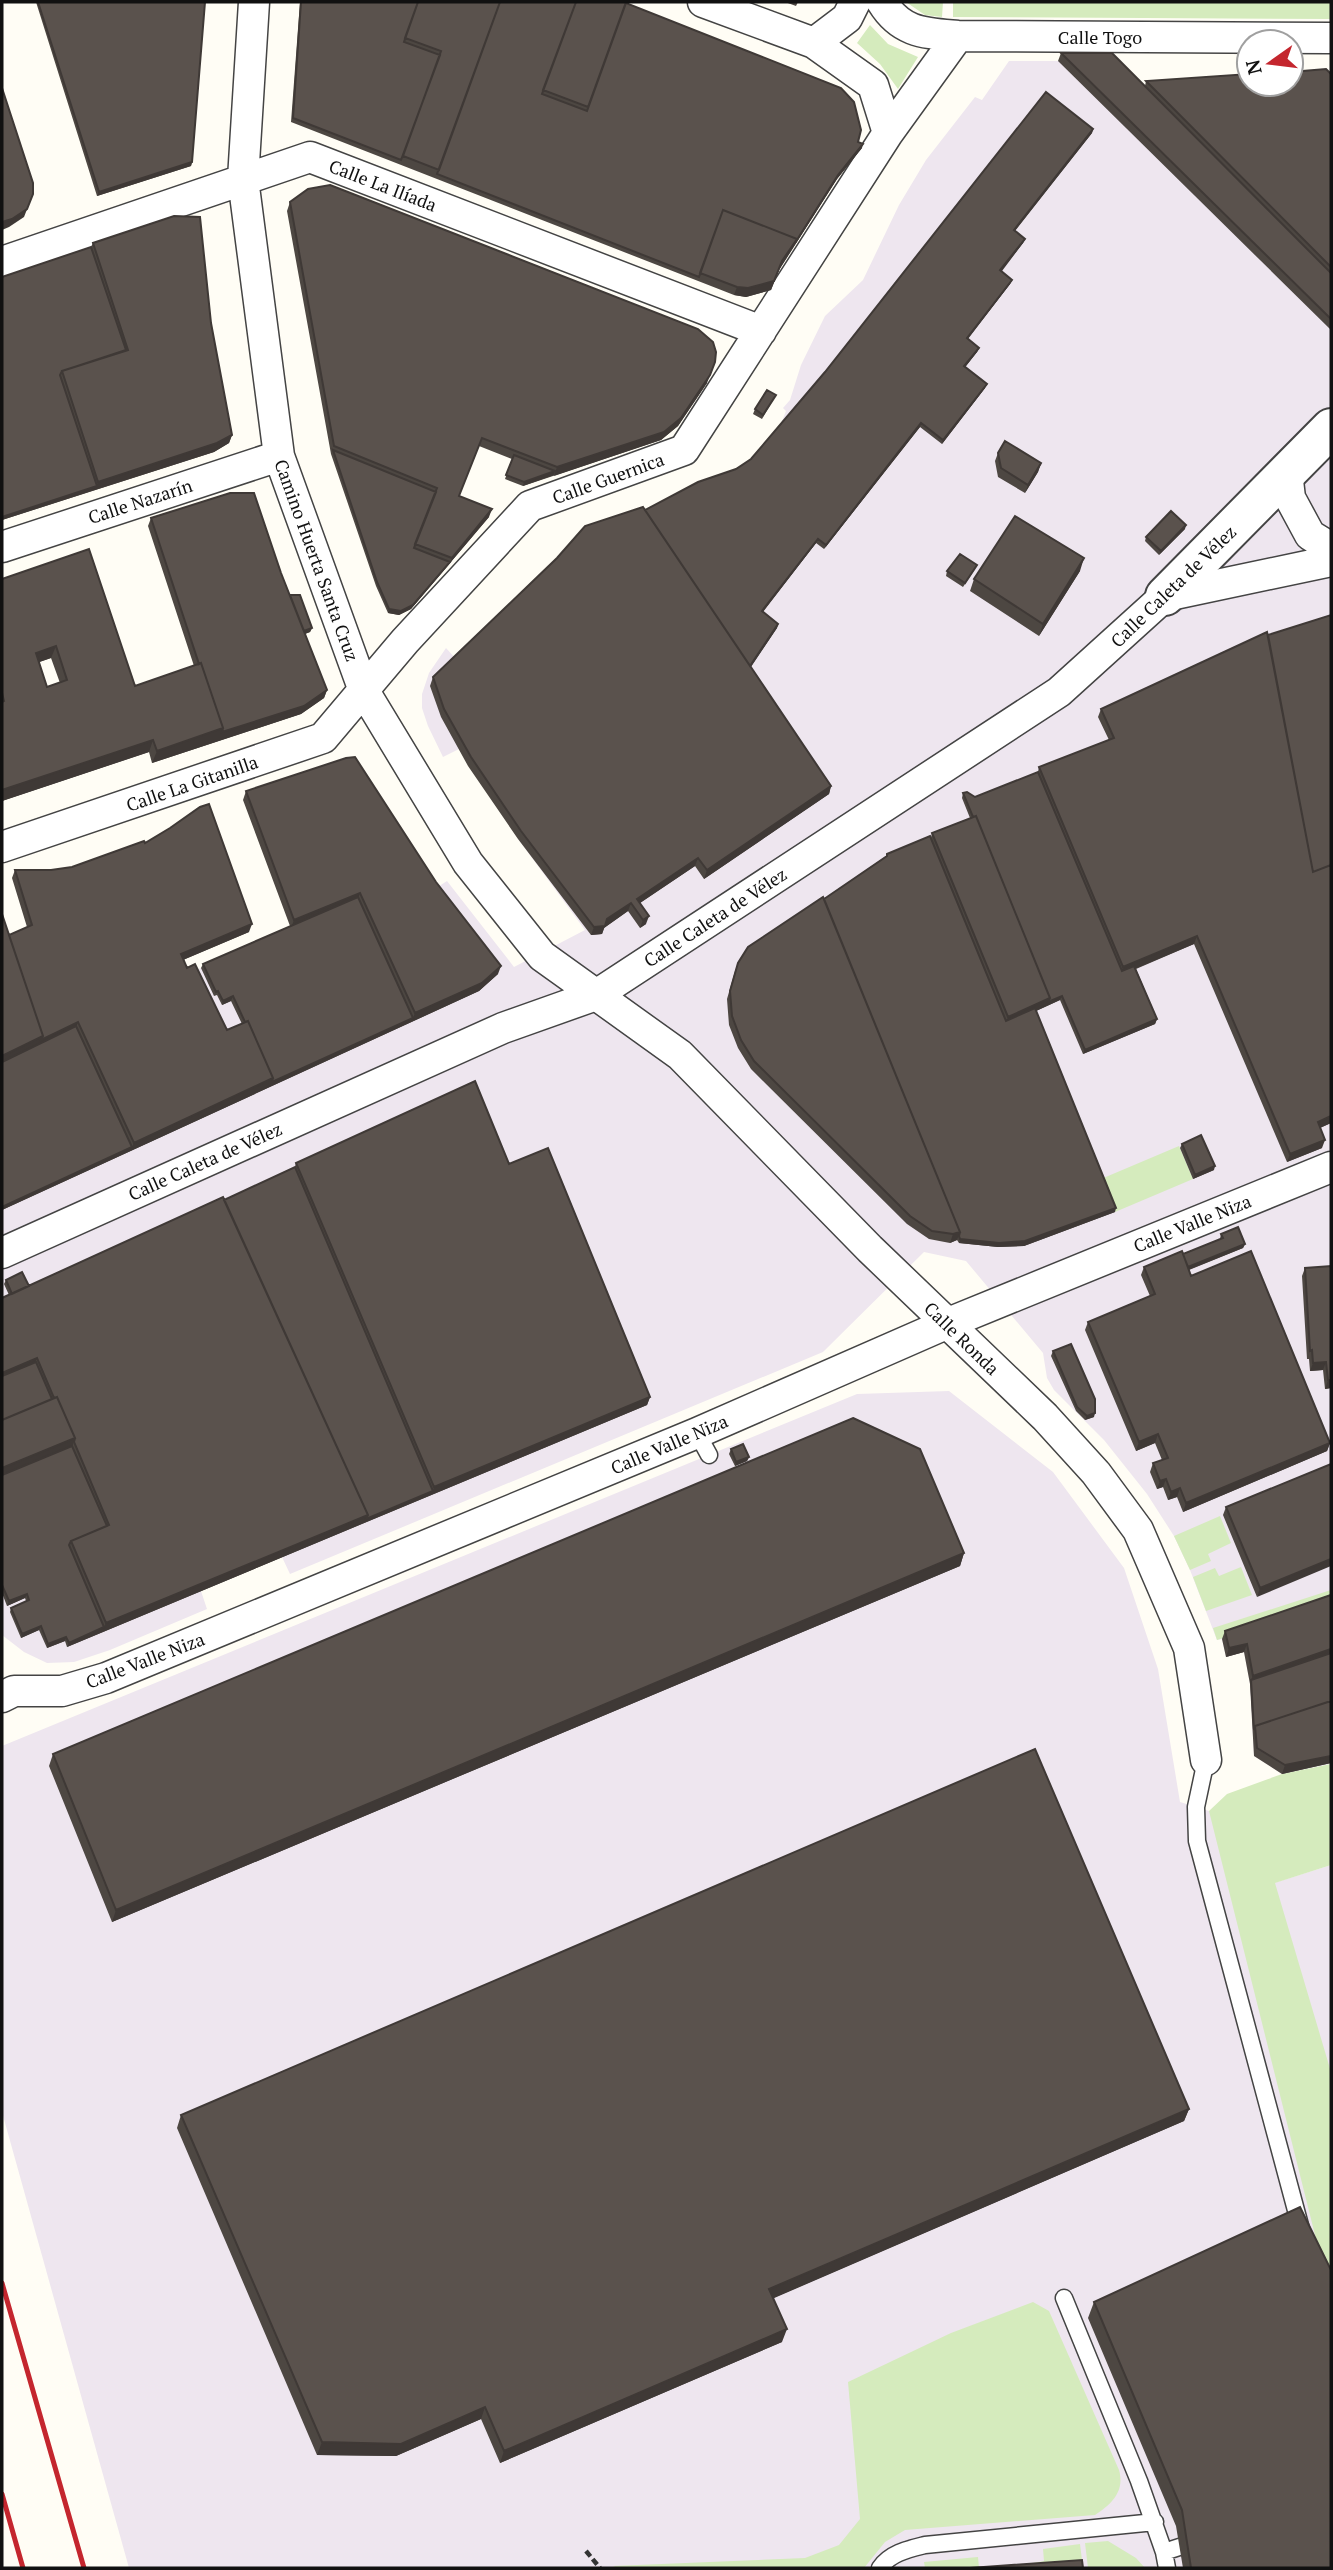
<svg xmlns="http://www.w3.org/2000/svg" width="1333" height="2570" font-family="'PT Serif',serif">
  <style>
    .industrial { fill: #eee6ef }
    .green { fill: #d5ebbd }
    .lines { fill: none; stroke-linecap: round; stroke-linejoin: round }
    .service-casing { stroke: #444; stroke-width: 19 }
    .minor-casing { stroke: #444; stroke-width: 33 }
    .tertiary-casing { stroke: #444; stroke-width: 42 }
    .path { stroke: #333; stroke-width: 4.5; stroke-dasharray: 7 3.5; stroke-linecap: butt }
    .service { stroke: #fff; stroke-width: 16 }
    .minor { stroke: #fff; stroke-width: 30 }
    .tertiary { stroke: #fff; stroke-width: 38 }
    .rail { stroke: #c4262e; stroke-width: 5 }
    .wall { fill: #4d4742; fill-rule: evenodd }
    .shaded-wall { fill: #3f3936 }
    .building { fill: #5a524d; stroke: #3f3936; stroke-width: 2; fill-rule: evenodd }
    .labels { text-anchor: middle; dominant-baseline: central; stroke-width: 7; stroke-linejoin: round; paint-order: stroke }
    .street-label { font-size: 18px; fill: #111; stroke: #fff }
  </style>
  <rect width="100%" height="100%" fill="#fffdf5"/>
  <path class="industrial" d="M1009 61H1109L1142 94 1331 81V1764L1282 1774 1254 1756 1250 1684 1244 1652 1226 1657 1222 1639 1217 1640 1190 1570 1174 1536 1147 1494 1104 1440 1054 1390 1047 1378 1043 1353 966 1261 924 1252 823 1352 290 1574 282 1557 201 1591 207 1609 110 1650 74 1662 47 1663 24 1652 2 1635V1066L213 962 371 930 447 881 514 967 585 930 518 839 459 749 443 757 428 726 422 708V694L429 673 446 648 456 659 641 515 750 463 778 431 786 411 783 408 790 400 801 365 825 316 863 280 899 205 926 160 975 97 982 100Z
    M949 1391 1053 1472 1124 1568 1158 1669 1180 1802 1209 1811 1274 1883 1331 1865V2568H129L2 2112V1746L857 1394Z"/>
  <path class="green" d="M906 2H943L942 17 925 15Z
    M953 2H1331V19L953 17Z
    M870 25 888 44 918 57 898 89 880 64 857 43Z
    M1179 1146 1193 1179 1115 1212 1101 1179Z
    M1220 1516 1231 1543 1208 1554 1211 1561 1190 1570 1174 1536Z
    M1241 1567 1252 1595 1206 1611 1193 1577 1215 1568 1219 1576Z
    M1331 1590V1603L1217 1640 1213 1628Z
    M1331 1764V1865L1275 1883 1331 2072V2269L1316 2239 1209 1811 1227 1794 1282 1774Z
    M1033 2302 1049 2311 1119 2470C1125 2491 1112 2504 1095 2515L905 2530 885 2542 864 2568H618L613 2566 805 2558 839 2545 860 2519 848 2382 951 2333Z
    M1108 2541 1136 2558 1145 2568H1080H1088L1085 2543Z
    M1080 2544 1082 2560 1033 2568V2563L1044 2561 1043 2549Z
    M978 2557 979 2568H925L924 2562Z"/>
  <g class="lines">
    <g class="service-casing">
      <path id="service" d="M697 1433 709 1455
        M1206 1760 1196 1807 1197 1841 1301 2229
        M1064 2298 1139 2481 1164 2552 1167 2568
        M1164 2552 1198 2541
        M880 2568C890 2553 909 2549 925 2545L1155 2522"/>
    </g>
    <g class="minor-casing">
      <path id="minor" d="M254 2 243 179 279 456 364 691 468 863 542 956 680 1055 870 1249 1045 1417 1096 1473 1138 1530 1189 1648 1206 1760
        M882 2C901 33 924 33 958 36L1331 38
        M814 43 847 18 855 2
        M888 133 958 36
        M2 262 310 157 761 331
        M1287 472 1290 498 1310 535 1331 548
        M2 547 279 456
        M2 847 323 738 405 641 530 506 684 450 888 133 873 85 814 43 703 2
        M2 1253 503 1028 596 995 1059 692 1165 596 1331 561
        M2 1697 14 1691H62L106 1678 697 1433 946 1324 1331 1167"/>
    </g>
    <g class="tertiary-casing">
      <path id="tertiary" d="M1165 596 1331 428"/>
    </g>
    <path class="path" d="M586 2551 600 2568"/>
    <use href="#service" class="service"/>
    <use href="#minor" class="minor"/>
    <use href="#tertiary" class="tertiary"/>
    <path class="rail" d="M2 2283 84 2568
      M2 2494 23 2568"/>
  </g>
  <path class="wall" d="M36 2H205L192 162 191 166 97 196Z
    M300 2H626V3L858 142 862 148 837 179 779 270 771 290 746 297 734 295 291 122Z
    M785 2H798L796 6Z
    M1061 53 1145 86 1146 81 1331 74V330L1058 61Z
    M1093 129 1092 133 1015 231 1025 239 1023 243 1001 271 1012 280 1010 284 968 339 979 348 977 352 965 367 985 388 942 444 920 427 824 549 816 543 763 612 778 624 777 628 751 667 831 786 829 794 704 879 695 866 640 903 646 924 640 928 628 911 604 928 602 934 591 935 518 839 468 766 441 717 430 686 433 677 645 510 736 469 751 459Z
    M290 202 707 383 678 426 661 440 523 486 505 479 512 459 479 446 459 496 489 517 411 609 399 615 388 613 376 586 331 454 287 211Z
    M93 243 211 323 232 435 229 443 214 452 2 520V277L91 247Z
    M776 395 762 419 753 414 755 409Z
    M998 453 1041 463 1038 472 1025 493 998 477 995 461Z
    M151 518 281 573 290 595 312 628 310 632 305 634 327 690 324 698 301 714 152 763 149 752 2 801V579L135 686 194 666 148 526ZM51 658 60 683 47 687 39 662Z
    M1185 529 1159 555 1145 541 1146 537Z
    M975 569 963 587 946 576 947 571Z
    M1080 571 1039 636 970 591 974 579Z
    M1101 709 1331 1123 1320 1128 1322 1148 1287 1162 1194 944 1136 969 1157 1019 1155 1024 1083 1054 1060 1000 1036 1011 1115 1212 1024 1246 998 1247 959 1243 957 1240 950 1243 929 1239 907 1224 751 1069 738 1048 729 1025 727 999 735 971 738 963 824 899 885 857 887 854 931 838 932 833 970 818 962 798 963 793 975 797 1038 772 1039 767 1109 740 1098 717Z
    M246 791 498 974 479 991 2 1210 9 935 27 927 12 878 15 870H51L72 867 145 843 249 932 183 960 187 968 227 1030 242 1024 231 1001 222 1005 217 995 214 996 201 968 203 964 290 926 243 800Z
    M1182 1144 1214 1170 1193 1179 1180 1148Z
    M296 1163 509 1164 650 1397 647 1405 67 1647 65 1641 47 1648 39 1630 21 1638 10 1612 11 1608 26 1601 25 1598 7 1606 2 1593V1298L9 1295 4 1284 6 1280 29 1286 224 1200 295 1167Z
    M1221 1234 1245 1244 1243 1248 1189 1270 1191 1276 1330 1443 1327 1451 1183 1512 1177 1497 1168 1500 1163 1487 1157 1489 1150 1472 1153 1463 1162 1460 1155 1443 1136 1451 1085 1330 1088 1322 1150 1296 1141 1275 1144 1267 1183 1254 1220 1239Z
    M1331 1266V1388L1325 1389 1323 1370 1310 1371 1309 1359H1307L1302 1276 1305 1268Z
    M1053 1351 1094 1417 1085 1420 1076 1411 1051 1356Z
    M731 1449 749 1457 747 1461 735 1466 729 1454Z
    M1331 1464 1257 1597 1223 1515 1226 1507Z
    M964 1553 960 1566 112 1922 49 1766 53 1754Z
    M1331 1595V1763L1282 1774 1254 1756 1250 1684 1244 1652 1226 1657 1222 1639 1225 1631Z
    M1189 2109 1184 2121 773 2298 782 2342 500 2463 481 2419 396 2456 317 2455 177 2128 181 2115Z
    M1094 2302 1331 2568H1183L1176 2526 1088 2318Z"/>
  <path class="shaded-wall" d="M1093 129 1092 133 1012 234 1014 230Z
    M863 144 862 148 837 179 779 270 771 290 746 297 734 295 737 287 838 175Z
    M192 162 191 166 97 196 99 192Z
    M33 194 24 217 9 227 2 230V222Z
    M1025 239 1023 243 999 275 1000 270Z
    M1012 280 1010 284 965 342 967 338Z
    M979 348 977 352 963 370 964 366Z
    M715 362 707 383 678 426 661 440 554 476 557 467Z
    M987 384 985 388 942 444 943 440Z
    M921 423 920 427 824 549 826 545Z
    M232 435 229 443 214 452 95 490 98 482Z
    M1041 463 1038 472 1025 493 1028 485Z
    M555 471 554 475 523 486 524 482Z
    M97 486 95 490 2 520V517Z
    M492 509 489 517 411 609 399 615 388 613 389 609 450 562 452 558Z
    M1186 525 1185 529 1159 555 1161 551Z
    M818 539 816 543 760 615 762 611Z
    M1084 558 1080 571 1039 636 1043 624Z
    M778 624 777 628 747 672 749 668Z
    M312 628 310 632 299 636 300 632Z
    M56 646 51 658 31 665 36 653Z
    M327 690 324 698 301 714 152 763 157 751Z
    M153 740 149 752 2 801V790Z
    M831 786 829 794 704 879 707 870Z
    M698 858 695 866 634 907 637 899Z
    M360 893 357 901 291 928 294 920Z
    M631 903 628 911 604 928 607 919Z
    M649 916 646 924 640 928 643 920Z
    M252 924 249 932 178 962 181 954Z
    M605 926 602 934 591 935 594 927Z
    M1197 936 1194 944 1120 975 1123 967Z
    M501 966 498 974 479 991 2 1210V1207L132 1147 134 1143 273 1078 413 1018 415 1013Z
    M233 996 231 1001 222 1005 223 1001Z
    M1062 996 1060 1000 1047 1006 1048 1002Z
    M1050 998 1047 1006 1005 1025 1008 1017Z
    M1157 1019 1155 1024 1083 1054 1085 1050Z
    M78 1022 75 1030 2 1066V1056L43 1036Z
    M1331 1116V1123L1315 1130 1318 1122Z
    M1325 1140 1322 1148 1287 1162 1290 1154Z
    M1215 1166 1214 1170 1193 1179 1195 1175Z
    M1116 1208 1115 1212 1024 1246 998 1247 959 1243 960 1239Z
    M960 1232 957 1240 950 1243 953 1234Z
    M1245 1244 1243 1248 1183 1272 1185 1268Z
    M37 1358 34 1366 2 1380V1373Z
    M1326 1362 1323 1370 1310 1371 1313 1363Z
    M1328 1380H1331V1388L1325 1389Z
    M650 1397 647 1405 67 1647 69 1643 104 1627 106 1623 368 1515 433 1491 434 1487Z
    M1095 1413 1094 1417 1085 1420 1087 1416Z
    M1158 1434 1155 1443 1136 1451 1139 1442Z
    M75 1438 71 1450 2 1479V1468Z
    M1330 1443 1327 1451 1183 1512 1186 1503Z
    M749 1457 747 1461 735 1466 736 1462Z
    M1166 1479 1163 1487 1157 1489 1160 1481Z
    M1180 1488 1177 1497 1168 1500 1171 1492Z
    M964 1553 960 1566 112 1922 116 1910Z
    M1331 1559V1566L1257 1597 1260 1588Z
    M27 1594 25 1598 7 1606 9 1601Z
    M41 1626 39 1630 21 1638 22 1634Z
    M66 1637 65 1641 47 1648 48 1644Z
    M1247 1644 1244 1652 1226 1657 1229 1648Z
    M1331 1649V1657L1251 1680 1253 1676Z
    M1331 1756V1763L1282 1774 1285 1765Z
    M1189 2109 1184 2121 765 2302 769 2289Z
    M787 2329 782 2342 500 2463 504 2451Z
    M485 2407 481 2419 396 2456 317 2455 322 2442Z"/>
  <path class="building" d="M38 2H205L192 162 99 192Z
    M301 2H418L404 42 440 55 401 160 293 118Z
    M418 2H500L439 170 403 156 441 51 405 38Z
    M500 2H576L542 94 587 111 626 3 841 88 854 102 861 130 858 142 863 144 838 175 795 243 797 239 723 210 699 277 437 174Z
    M576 2H626L588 107 543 90Z
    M1061 53H1112L1331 273V319Z
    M1326 69 1331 74V267L1146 81 1249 74V84H1291V72Z
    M2 88 33 183V194L27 209 12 219 2 222Z
    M1046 92 1093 129 1014 230 1025 239 1000 270 1012 280 967 338 979 348 964 366 987 384 943 440 921 423 826 545 818 539 762 611 778 624 750 666 645 510 698 482 736 469 751 459 825 372Z
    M330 185 698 329 713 342 716 352 715 362 710 375 681 418 664 432 557 467 482 438 459 496 492 509 452 558 415 544 437 488 334 446 290 202 308 189Z
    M723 210 797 239 782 261 774 281 748 288 737 287 700 273Z
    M174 216 200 217 211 323 232 435 217 443 98 482 62 371 128 350 93 243Z
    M91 247 126 350 62 371 60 375 97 486 2 517V277Z
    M767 390 776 395 763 415 755 409Z
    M1005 441 1041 463 1028 485 1001 468 998 453Z
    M333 450 436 492 414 548 450 562 413 605 401 611 389 609 377 582Z
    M514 455 555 471 524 482 506 475Z
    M230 493H254L281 573 327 690 304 706 222 732 223 728 201 663 199 664 151 518Z
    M643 507 831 786 707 870 698 858 637 899 649 916 643 920 631 903 607 919 605 926 594 927 521 831 471 757 444 709 433 677 557 558 585 526Z
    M1171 511 1186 525 1161 551 1146 537Z
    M1015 516 1084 558 1043 624 974 579Z
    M89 549 135 686 201 663 223 728 157 751 153 740 2 790V702L4 701 2 693V579ZM56 646 67 680 47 687 36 653Z
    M960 554 977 565 965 583 947 571Z
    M290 595H300L312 628 304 631Z
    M1331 615V865L1313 872 1268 635Z
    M1267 632 1313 872 1331 865V1116L1318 1122 1325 1140 1290 1154 1197 936 1123 967 1039 767 1114 738 1101 709Z
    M355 757 436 882 501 966 482 983 415 1013 360 893 294 920 246 791 346 758Z
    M1038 772 1122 971 1134 966 1157 1019 1085 1050 1062 996 1048 1002 1050 998 976 816 973 817 963 793 967 792 975 797Z
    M209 804 252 924 181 954 187 968 195 964 227 1030 248 1021 273 1078 134 1143 78 1022 41 1040 43 1036 9 935 32 925 15 870H51L72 867 144 841 145 843 170 828 200 807Z
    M976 816 1050 998 1008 1017 932 833Z
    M930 836 1006 1021 1035 1008 1116 1208 1025 1241 999 1243 960 1239 959 1236 960 1232 824 899 887 856V854Z
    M358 897 413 1018 272 1082 273 1078 248 1021 245 1022 233 996 223 1001 218 991 216 992 203 964Z
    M823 897 960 1232 953 1234 932 1231 910 1216 754 1061 741 1040 732 1016 730 991 738 963 748 947Z
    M2 914 43 1036 2 1056Z
    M76 1026 132 1147 2 1207V1062Z
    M475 1081 509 1164 548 1148 650 1397 434 1487 296 1163Z
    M1201 1135 1215 1166 1195 1175 1182 1144Z
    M295 1167 433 1491 366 1519 368 1515 224 1200Z
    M223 1197 368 1515 106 1623 71 1541 109 1525 74 1442 75 1438 57 1397 54 1398 37 1358 2 1373V1298Z
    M1238 1227 1245 1244 1188 1267 1183 1254 1223 1238 1221 1234Z
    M1182 1251 1191 1276 1251 1251 1330 1443 1186 1503 1180 1488 1171 1492 1166 1479 1160 1481 1153 1463 1168 1458 1158 1434 1139 1442 1088 1322 1155 1294 1144 1267Z
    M1331 1266V1380H1328L1326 1362 1313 1363 1312 1350 1310 1351 1305 1268Z
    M22 1272 29 1286 12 1294 6 1280Z
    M1071 1344 1095 1399V1413L1087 1416 1077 1407 1053 1351Z
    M36 1362 52 1399 2 1420V1376Z
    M57 1397 75 1438 2 1468V1420Z
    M853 1418 920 1449 964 1553 116 1910 53 1754Z
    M743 1444 749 1457 736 1462 731 1449Z
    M72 1446 107 1526 71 1541 69 1545 104 1627 69 1643 66 1637 48 1644 41 1626 22 1634 11 1608 29 1600 27 1594 9 1601 2 1585V1475Z
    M1331 1464V1559L1260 1588 1226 1507Z
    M1331 1595V1649L1253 1676 1247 1644 1229 1648 1225 1631Z
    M1331 1653V1701L1255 1726 1254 1730 1251 1680Z
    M1331 1701V1756L1285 1765 1257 1748 1255 1726Z
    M1035 1749 1189 2109 769 2289 787 2329 504 2451 485 2407 401 2444 322 2442 181 2115Z
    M1300 2207 1331 2270V2568H1191L1182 2510 1094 2302Z
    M1082 2560 1083 2568H970Z"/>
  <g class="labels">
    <g class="street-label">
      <text x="1100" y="37">Calle Togo</text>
      <text transform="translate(383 185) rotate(21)">Calle La Ilíada</text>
      <text transform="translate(608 478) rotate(-20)">Calle Guernica</text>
      <text transform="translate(140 501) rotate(-18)">Calle Nazarín</text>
      <text transform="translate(317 560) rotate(70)">Camino Huerta Santa Cruz</text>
      <text transform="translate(1173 586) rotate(-44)">Calle Caleta de Vélez</text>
      <text transform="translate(192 783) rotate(-19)">Calle La Gitanilla</text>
      <text transform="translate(715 917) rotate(-33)">Calle Caleta de Vélez</text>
      <text transform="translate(205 1161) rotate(-24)">Calle Caleta de Vélez</text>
      <text transform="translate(1192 1223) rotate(-22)">Calle Valle Niza</text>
      <text transform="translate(962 1338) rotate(44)">Calle Ronda</text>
      <text transform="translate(669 1444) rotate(-23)">Calle Valle Niza</text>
      <text transform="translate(145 1660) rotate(-21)">Calle Valle Niza</text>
    </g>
  </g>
  <rect width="1333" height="2570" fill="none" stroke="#111111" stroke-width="7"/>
  <g transform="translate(1270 63) rotate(256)"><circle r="33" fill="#ffffff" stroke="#a0a0a0" stroke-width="2"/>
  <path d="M0-5L12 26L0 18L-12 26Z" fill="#c4262e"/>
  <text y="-10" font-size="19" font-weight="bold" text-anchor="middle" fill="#111111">N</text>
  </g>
</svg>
